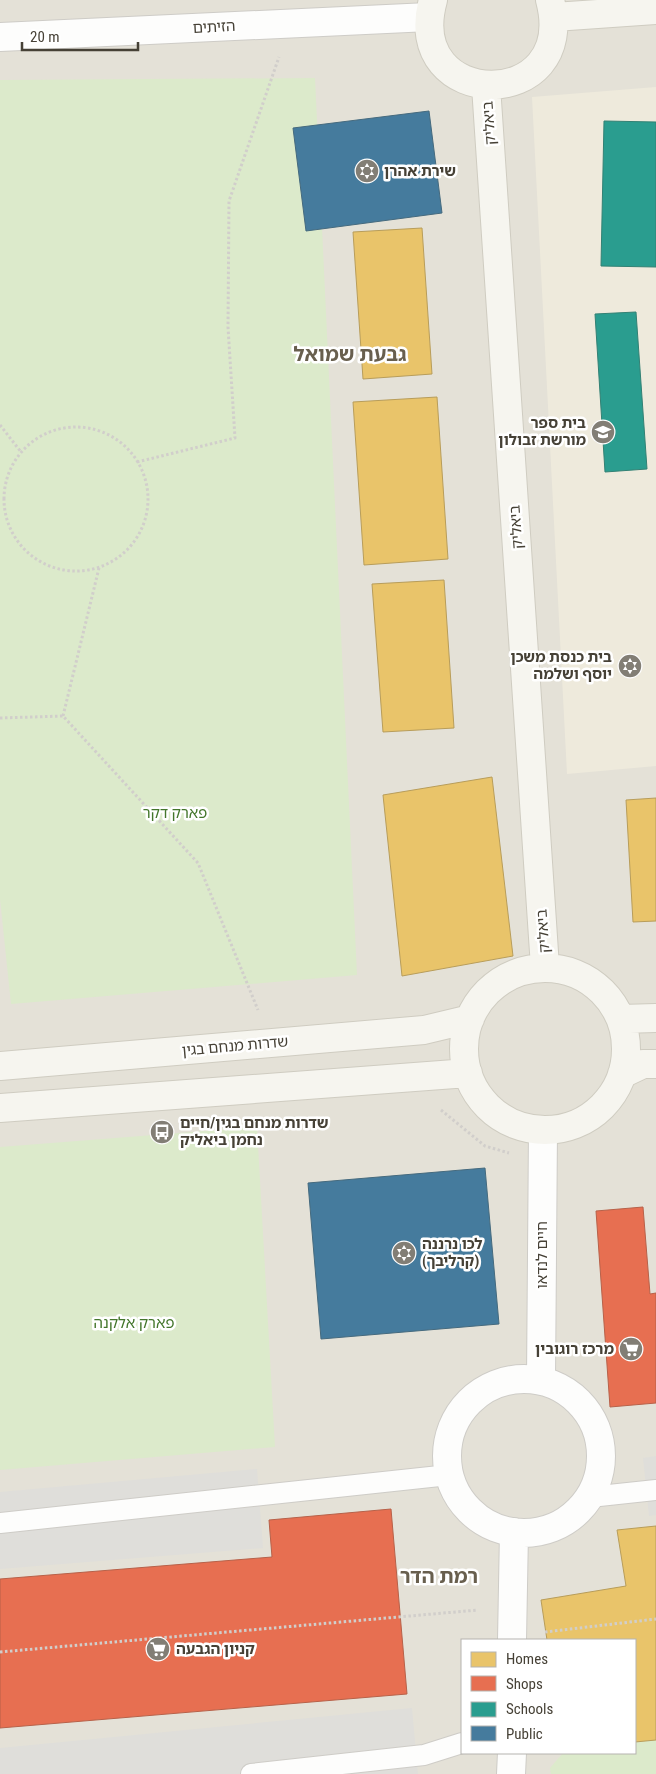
<svg xmlns="http://www.w3.org/2000/svg" width="656" height="1774" font-family="'Roboto Condensed','Noto Sans Hebrew',sans-serif">
  <style>
    .residential { fill: #e4e1d7; fill-rule: evenodd }
    .education { fill: #eeeadc }
    .green { fill: #dceacb }
    .parking { fill: #dfdeda }
    .homes { fill: #e9c46a; stroke: #b89d5a }
    .shops { fill: #e76f51; stroke: #b76149 }
    .schools { fill: #2a9d8f; stroke: #328174 }
    .public { fill: #457b9d; stroke: #456a7e }
    .lines { fill: none; stroke-linecap: round; stroke-linejoin: round }
    .lane-casing { stroke: #ceccc7; stroke-width: 22 }
    .street-casing { stroke: #ceccc7; stroke-width: 30 }
    .secondary-casing { stroke: #cfccc1; stroke-width: 30 }
    .path { stroke: #d1cecb; stroke-width: 3; stroke-dasharray: 2.5 2.5; stroke-linecap: butt }
    .lane { stroke: #fdfdfc; stroke-width: 20 }
    .street { stroke: #fdfdfc; stroke-width: 28 }
    .secondary { stroke: #f6f5ef; stroke-width: 28 }
    .labels { text-anchor: middle; dominant-baseline: central; stroke-width: 5; stroke-linejoin: round; paint-order: stroke }
    .street-label { font-size: 15px; fill: #464136; stroke: #fff }
    .poi-label { font-size: 15px; font-weight: bold; fill: #464136; stroke: #fff; text-anchor: start }
    .park-label { font-size: 15px; fill: #43762b; stroke: #fff }
    .district-label { font-size: 20px; font-weight: bold; fill: #685f4e; stroke: #fff }
  </style>
  <rect width="100%" height="100%" fill="#f0efea"/>
  <path class="residential" d="M0 0H656V1774H0ZM462 1640H635V1753H462Z"/>
  <path class="education" d="M656 87V766L567 774 532 97Z"/>
  <path class="green" d="M315 78 357 975 11 1004 0 899V80Z
    M257 1127 275 1447 0 1470V1147Z
    M656 1740V1774H551L550 1768 563 1753H635V1742Z"/>
  <path class="parking" d="M656 1456V1515L649 1516 643 1458Z
    M257 1469 263 1548 0 1569V1492Z
    M412 1708 418 1774H0V1748Z"/>
  <path class="homes" d="M422 228 432 374 363 379 353 232Z
    M437 397 448 559 364 565 353 402Z
    M444 580 454 728 383 732 372 584Z
    M492 777 513 956 402 976 383 795Z
    M656 798V921L633 922 626 800Z
    M656 1526V1740L635 1742V1640H547L541 1600 626 1586 617 1530Z"/>
  <path class="shops" d="M643 1207 650 1294 656 1293V1403L610 1407 596 1211Z
    M391 1509 407 1694 0 1728V1579L272 1557 269 1520Z"/>
  <path class="schools" d="M604 121 656 122V267L601 266Z
    M636 312 647 469 605 472 595 314Z"/>
  <path class="public" d="M429 111 442 213 306 231 293 128Z
    M485 1168 499 1324 321 1339 308 1183Z"/>
  <g class="lines">
    <g class="lane-casing">
      <path id="lane" d="M590 1497 656 1490
        M0 1523 449 1475
        M251 1774 424 1755 462 1743"/>
    </g>
    <g class="street-casing">
      <path id="street" d="M0 37 429 17
        M447 1456a77 77 0 1 1 154 0a77 77 0 1 1-154 0Z
        M541 1380 543 1130
        M512 1640 514 1532
        M511 1774 512 1753"/>
    </g>
    <g class="secondary-casing">
      <path id="secondary" d="M433 0C402 112 580 114 550 0
        M554 17 656 10
        M486 86 545 967
        M464 1049a81 81 0 1 1 162 0a81 81 0 1 1-162 0Z
        M621 1019 656 1018
        M0 1066 424 1030 470 1019
        M622 1074 643 1064H656
        M0 1108 468 1073"/>
    </g>
    <path class="path" d="M0 425 21 452
      M4 499a72 72 0 1 1 144 0a72 72 0 1 1-144 0Z
      M137 462 235 438 228 327 229 201 279 57
      M63 716 99 568
      M0 718 63 716 198 863 258 1010
      M441 1110 485 1146 509 1153
      M545 1632 656 1619
      M0 1652 478 1610"/>
    <use href="#lane" class="lane"/>
    <use href="#street" class="street"/>
    <use href="#secondary" class="secondary"/>
  </g>
  <defs>
    <g id="synagogue-disc" transform="scale(1.25)"><circle r="9.5" fill="#827e75" stroke="#fff"/><path d="M0-6.5L5.6 3.2H-5.6ZM0 6.5L5.6-3.2H-5.6Z" fill="#fff"/></g>
    <g id="school-disc" transform="scale(1.25)"><circle r="9.5" fill="#827e75" stroke="#fff"/><path d="M0-5L7-2L0 1L-7-2ZM-4 1L0 2.5L4 1V4Q0 6-4 4Z" fill="#fff"/></g>
    <g id="bus-disc" transform="scale(1.25)"><circle r="9.5" fill="#827e75" stroke="#fff"/><path d="M-5-6H5V4H4V6H2V4H-2V6H-4V4H-5ZM-3.5-4V0h7V-4ZM-3.5 1.2v1.5H-2V1.2ZM2 1.2v1.5H3.5V1.2Z" fill="#fff"/></g>
    <g id="supermarket-disc" transform="scale(1.25)"><circle r="9.5" fill="#827e75" stroke="#fff"/><path d="M-6-5.5h2.5l.6 2H6L4.5 2H-2.5L-4.4-4H-6ZM-1.5 3.2a1.3 1.3 0 1 0 .1 0ZM3 3.2a1.3 1.3 0 1 0 .1 0Z" fill="#fff"/></g>
  </defs>
  <g fill-rule="evenodd">
    <use href="#synagogue-disc" x="367" y="171"/>
    <use href="#school-disc" x="603" y="432"/>
    <use href="#synagogue-disc" x="630" y="666"/>
    <use href="#bus-disc" x="162" y="1132"/>
    <use href="#synagogue-disc" x="404" y="1253"/>
    <use href="#supermarket-disc" x="631" y="1349"/>
    <use href="#supermarket-disc" x="158" y="1649"/>
  </g>
  <g class="labels">
    <g class="street-label">
      <text transform="translate(214 27) rotate(-3)">הזיתים</text>
      <text transform="translate(489 123) rotate(-94)">ביאליק</text>
      <text transform="translate(516 527) rotate(-94)">ביאליק</text>
      <text transform="translate(543 931) rotate(-94)">ביאליק</text>
      <text transform="translate(235 1046) rotate(-5)">שדרות מנחם בגין</text>
      <text transform="translate(542 1255) rotate(-90)">חיים לנדאו</text>
    </g>
    <g class="poi-label">
      <text x="384" y="171">שירת אהרן</text>
      <text x="586" y="423" text-anchor="end">בית ספר<tspan x="586" dy="17">מורשת זבולון</tspan></text>
      <text x="612" y="657" text-anchor="end">בית כנסת משכן<tspan x="612" dy="17">יוסף ושלמה</tspan></text>
      <text x="180" y="1123">שדרות מנחם בגין/חיים<tspan x="180" dy="17">נחמן ביאליק</tspan></text>
      <text x="422" y="1244">לכו נרננה<tspan x="422" dy="17">(קרליבך)</tspan></text>
      <text x="614" y="1349" text-anchor="end">מרכז רוגובין</text>
      <text x="176" y="1649">קניון הגבעה</text>
    </g>
    <g class="park-label">
      <text x="175" y="813">פארק דקר</text>
      <text x="134" y="1323">פארק אלקנה</text>
    </g>
    <g class="district-label">
      <text x="350" y="354">גבעת שמואל</text>
      <text x="439" y="1576">רמת הדר</text>
    </g>
  </g>
  <rect x="461" y="1639" width="175" height="115" fill="#ffffff" stroke="#b5b3af"/>
  <rect x="471" y="1652" width="25" height="15" fill="#e9c46a" stroke="#b5b3af"/>
  <text x="506" y="1664" font-size="15" fill="#464136">Homes</text>
  <rect x="471" y="1676" width="25" height="15" fill="#e76f51" stroke="#b5b3af"/>
  <text x="506" y="1689" font-size="15" fill="#464136">Shops</text>
  <rect x="471" y="1702" width="25" height="15" fill="#2a9d8f" stroke="#b5b3af"/>
  <text x="506" y="1714" font-size="15" fill="#464136">Schools</text>
  <rect x="471" y="1726" width="25" height="15" fill="#457b9d" stroke="#b5b3af"/>
  <text x="506" y="1739" font-size="15" fill="#464136">Public</text>
  <path d="M22 42v8h116v-8" fill="none" stroke="#464136" stroke-width="2.5"/>
  <text x="30" y="42" font-size="15" fill="#464136" stroke="#ffffff" stroke-width="4" paint-order="stroke">20 m</text>
</svg>
